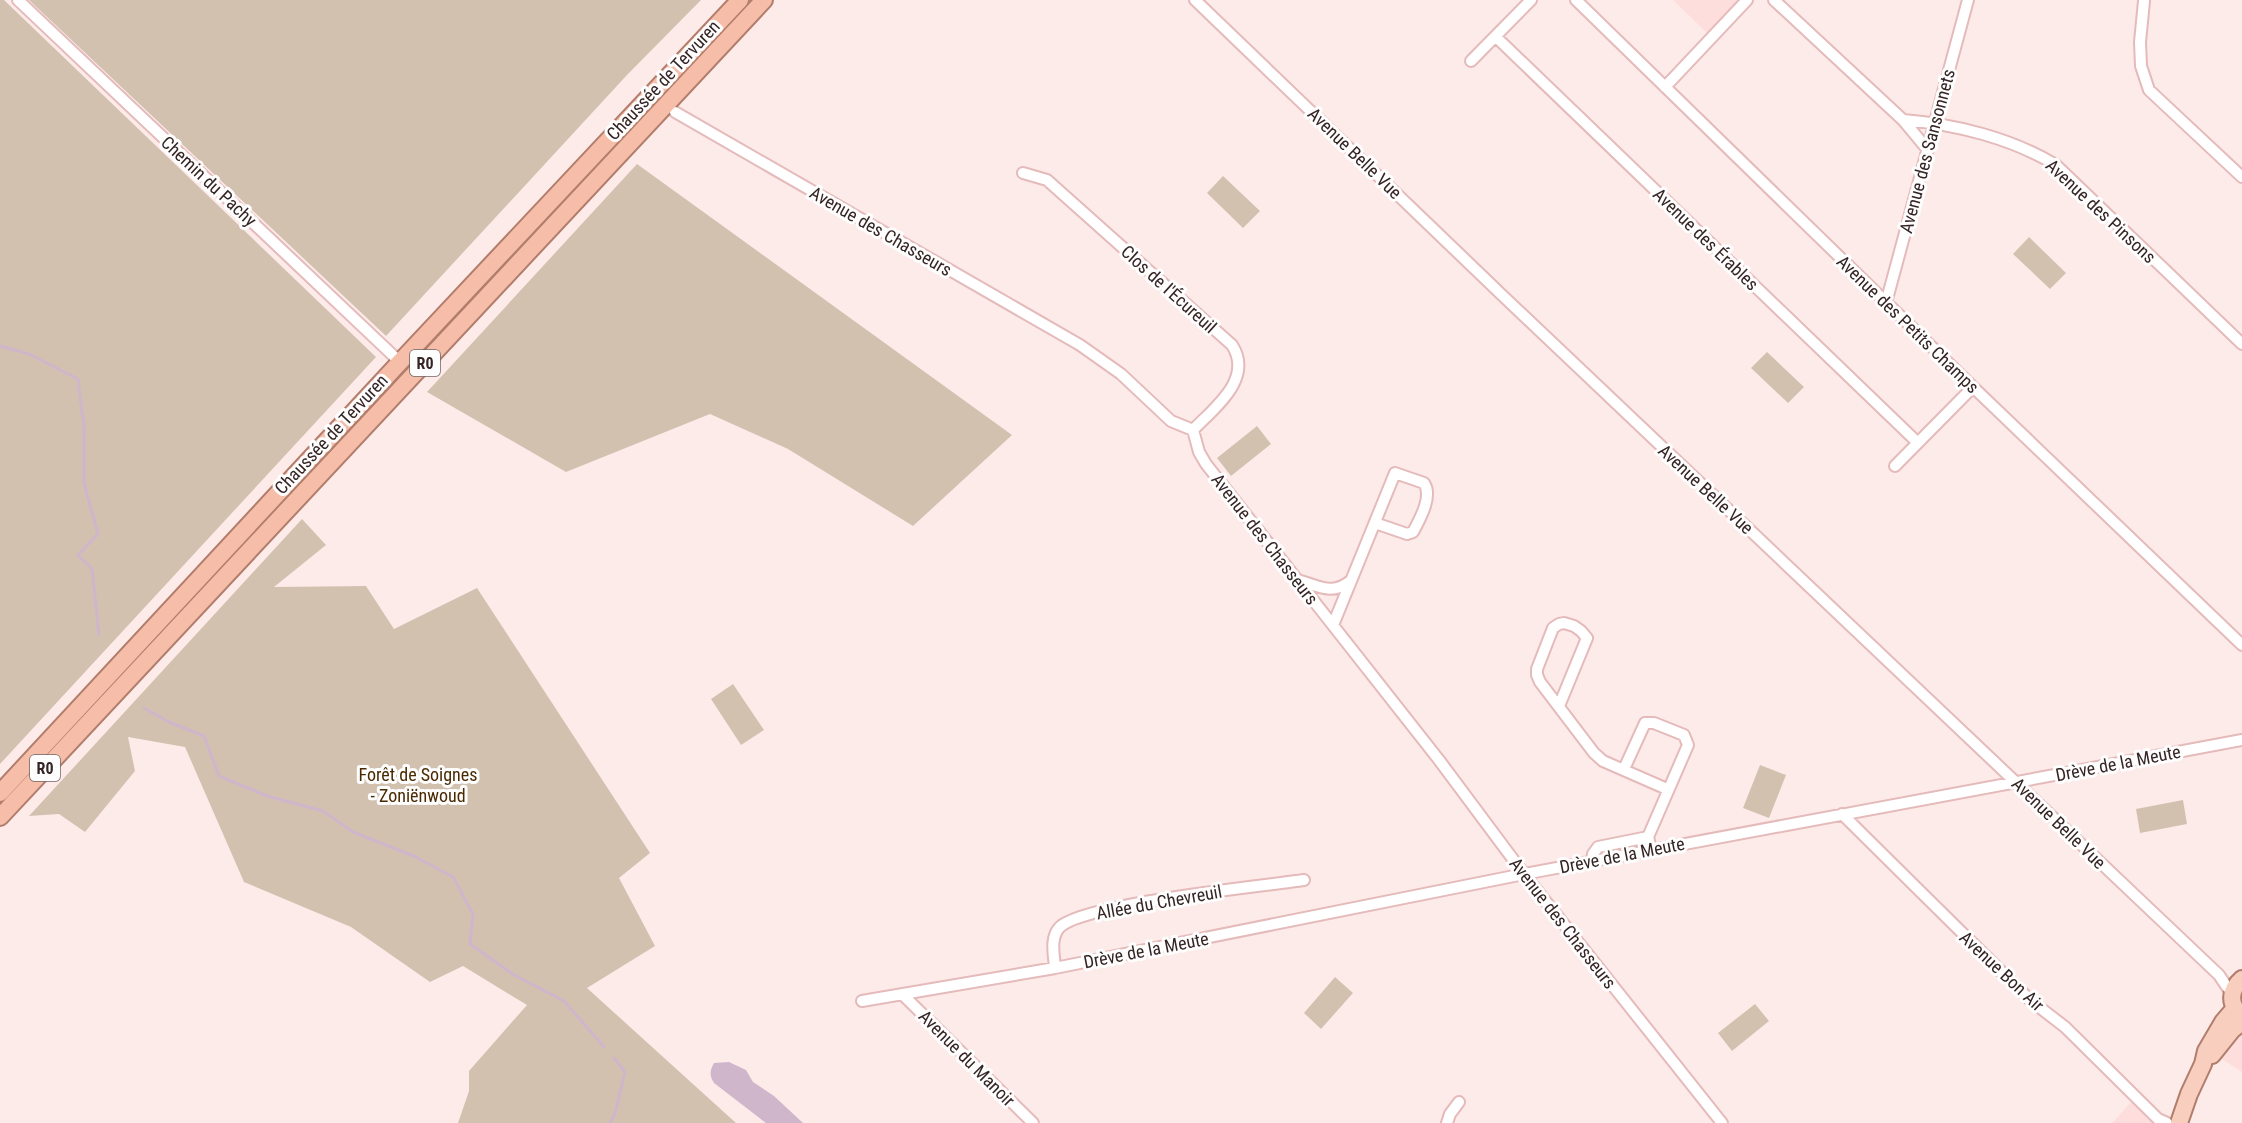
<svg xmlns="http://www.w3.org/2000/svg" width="2242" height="1123" font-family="'Roboto Condensed',sans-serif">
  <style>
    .built { fill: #fededd }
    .green { fill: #d3c1b0 }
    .water { fill: #d0b6cb }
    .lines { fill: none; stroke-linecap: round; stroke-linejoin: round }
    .stream { stroke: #d0b6cb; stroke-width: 3 }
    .minor-casing { stroke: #e5baba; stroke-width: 14 }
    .primary-casing { stroke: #b17d6c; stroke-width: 20 }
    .trunk-casing { stroke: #b17d6c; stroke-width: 20 }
    .minor { stroke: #fff; stroke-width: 10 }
    .primary { stroke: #f8cebe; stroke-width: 16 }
    .trunk { stroke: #f6bea8; stroke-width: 16 }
    .labels { text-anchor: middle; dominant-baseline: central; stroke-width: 6; stroke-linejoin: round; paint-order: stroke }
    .shield { fill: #fdfdfd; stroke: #706565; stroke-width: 1.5 }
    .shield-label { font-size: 16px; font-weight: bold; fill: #342424 }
    .street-label { font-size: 18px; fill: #342424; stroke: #fdfdfd }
    .park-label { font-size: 18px; fill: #4a2900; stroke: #fdfdfd }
  </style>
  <rect width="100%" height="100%" fill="#fdebea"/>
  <path class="built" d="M1673 0H1739L1708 34Z
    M2242 1034V1072L2220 1058Z
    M2133 1100 2154 1123H2112Z"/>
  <path class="green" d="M0 0H4L376 357 0 764Z
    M29 0H701L627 75 386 336Z
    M637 164 1012 435 913 526 788 449 710 414 566 472 427 392Z
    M1223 176 1260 211 1243 228 1207 193Z
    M2029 237 2066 273 2050 289 2013 254Z
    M1767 352 1804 387 1788 403 1751 368Z
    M1257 426 1271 444 1231 476 1217 458Z
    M302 519 326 545 274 587 366 586 394 629 477 588 650 853 619 878 655 946 587 988 736 1123H458L469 1091V1071L527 1005 463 966 430 982 351 927 244 882 185 747 128 737 135 771 85 832 59 814 29 816Z
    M733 684 764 730 741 745 711 699Z
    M1760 765 1786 775 1769 818 1743 808Z
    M2183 800 2187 824 2140 833 2136 809Z
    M1335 977 1353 993 1321 1029 1304 1013Z
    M1755 1004 1769 1021 1732 1051 1718 1033Z"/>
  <path class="water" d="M729 1062 746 1070 753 1082 774 1096 803 1123H766L714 1083C709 1075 710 1070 714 1063Z"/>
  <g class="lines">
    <path class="stream" d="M0 346 29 354 78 379 84 427V483L98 534 78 555 92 569 99 635
      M144 708 169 722 204 736 219 776 267 796 323 811 353 832 416 857 453 877 473 914 470 944 514 975 564 1001 604 1047
      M610 1123 615 1114 625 1072 614 1058"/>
    <g class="minor-casing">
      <path id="minor" d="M18 0 400 362
        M1195 0 1504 297 2219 975 2227 987 2233 991
        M1576 0 1973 387 2242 645
        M1774 0 1903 120 1928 150
        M2144 1 2140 42 2141 66 2149 90 2242 177
        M1496 37 1917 442
        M1471 61 1531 0
        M1665 87 1747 0
        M675 112 1080 345 1121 374 1171 421 1193 430 1199 452 1206 464 1439 760 1524 874 1722 1123
        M1903 120C1955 124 2011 138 2056 165L2242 344
        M1023 173 1047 180 1232 345C1254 379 1214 408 1193 430
        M1886 303 1968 0
        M1895 466 1973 387
        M1297 580C1318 585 1330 596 1349 582
        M1333 625 1395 473 1424 483C1433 496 1420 519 1413 532L1407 534 1375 523
        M1559 706 1587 638 1581 631 1574 626 1564 623 1559 624 1553 628 1537 669V675L1540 682 1594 753 1603 761 1667 789
        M1624 769 1645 723H1654L1684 735 1688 745 1648 837 1651 849
        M1842 814 2030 1000 2065 1027 2158 1119 2167 1123
        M1592 862 1593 854 1598 847 1648 837
        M1055 968C1054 954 1050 939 1059 928 1080 904 1263 886 1304 880
        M902 994 1033 1123
        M862 1001 1055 968 1524 874 2242 740
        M1447 1123 1450 1114 1459 1102"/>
    </g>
    <g class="primary-casing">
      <path id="primary" d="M2241 1015C2229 1005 2229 990 2242 979
        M2212 1055 2232 1030 2242 1022
        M2179 1123 2189 1094 2203 1064 2206 1051 2223 1022 2235 1008"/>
    </g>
    <g class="trunk-casing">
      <path id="trunk" d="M0 793 400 362 740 0
        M0 817 764 0"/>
    </g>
    <use href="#minor" class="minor"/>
    <use href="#primary" class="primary"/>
    <use href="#trunk" class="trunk"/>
  </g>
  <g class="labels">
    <g class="shield">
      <rect x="410" y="350" width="30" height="26" rx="4.5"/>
      <rect x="30" y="755" width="30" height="26" rx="4.5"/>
    </g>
    <g class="shield-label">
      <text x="425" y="363">R0</text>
      <text x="45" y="768">R0</text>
    </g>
    <g class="street-label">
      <text transform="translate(663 80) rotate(-47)">Chaussée de Tervuren</text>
      <text transform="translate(1927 151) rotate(-75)">Avenue des Sansonnets</text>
      <text transform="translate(1355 153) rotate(44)">Avenue Belle Vue</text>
      <text transform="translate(209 181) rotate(43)">Chemin du Pachy</text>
      <text transform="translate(2101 211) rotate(43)">Avenue des Pinsons</text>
      <text transform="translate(881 231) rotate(30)">Avenue des Chasseurs</text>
      <text transform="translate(1706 239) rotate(44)">Avenue des Érables</text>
      <text transform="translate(1169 289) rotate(42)">Clos de l'Écureuil</text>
      <text transform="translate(1908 324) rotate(44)">Avenue des Petits Champs</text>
      <text transform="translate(331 434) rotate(-47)">Chaussée de Tervuren</text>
      <text transform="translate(1706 489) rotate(43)">Avenue Belle Vue</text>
      <text transform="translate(1265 539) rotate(52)">Avenue des Chasseurs</text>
      <text transform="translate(2118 763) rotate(-11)">Drève de la Meute</text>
      <text transform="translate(2059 823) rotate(44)">Avenue Belle Vue</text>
      <text transform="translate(1622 855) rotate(-11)">Drève de la Meute</text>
      <text transform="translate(1159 902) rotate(-10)">Allée du Chevreuil</text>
      <text transform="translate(1563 923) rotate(52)">Avenue des Chasseurs</text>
      <text transform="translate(1146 950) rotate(-11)">Drève de la Meute</text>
      <text transform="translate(2002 971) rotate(43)">Avenue Bon Air</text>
      <text transform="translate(967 1058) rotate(45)">Avenue du Manoir</text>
    </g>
    <g class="park-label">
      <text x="418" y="774">Forêt de Soignes<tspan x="418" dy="21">- Zoniënwoud</tspan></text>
    </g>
  </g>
</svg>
